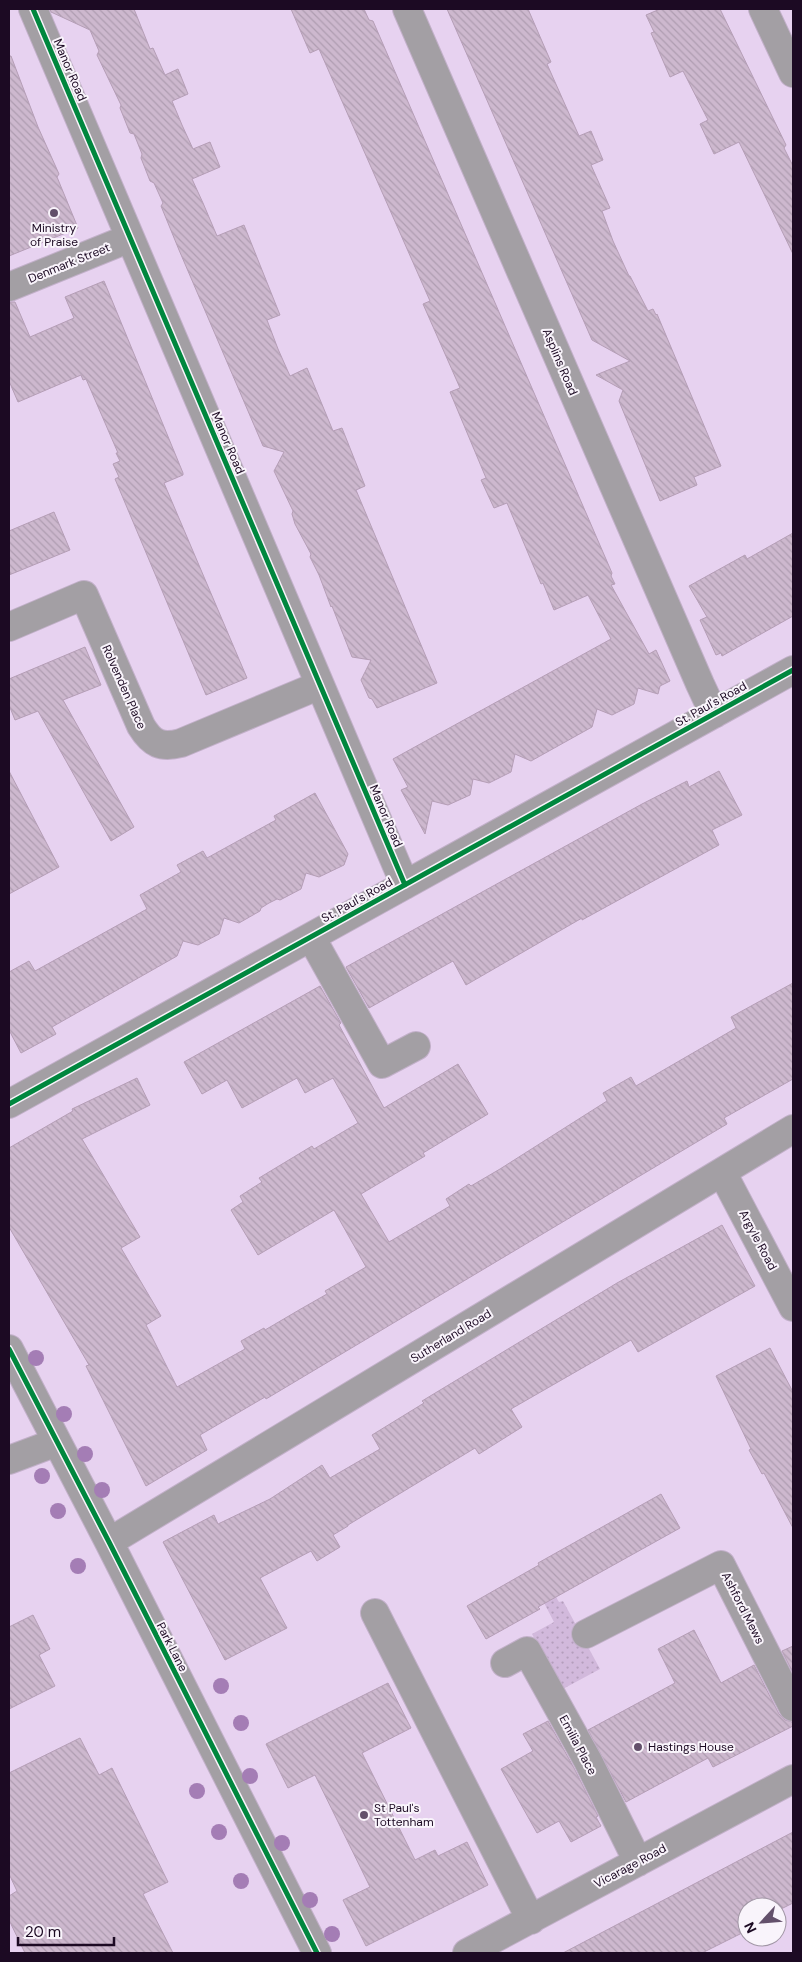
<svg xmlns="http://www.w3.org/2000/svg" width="802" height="1962" font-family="'DM Sans',sans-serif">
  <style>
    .park { fill: url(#park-dots) }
    .building { fill: url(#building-back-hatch); stroke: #b59eb6 }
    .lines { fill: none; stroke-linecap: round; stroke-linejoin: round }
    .minor-casing { stroke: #c2b0c9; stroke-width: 30 }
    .minor { stroke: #a39fa4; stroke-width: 28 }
    .cycleway-casing { stroke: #f9f4fb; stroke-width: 8 }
    .cycleway { stroke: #00873e; stroke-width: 5 }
    .tree { fill: #a47db5 }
    .poi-dot { fill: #63506b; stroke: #f9f4fb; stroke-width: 2 }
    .labels { text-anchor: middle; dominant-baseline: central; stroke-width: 4; stroke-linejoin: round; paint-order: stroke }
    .street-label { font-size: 12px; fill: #1c0a23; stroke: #f9f4fb }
    .poi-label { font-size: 12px; fill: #1c0a23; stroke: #f9f4fb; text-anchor: start }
  </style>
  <defs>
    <pattern id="park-dots" width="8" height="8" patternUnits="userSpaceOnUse" patternTransform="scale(1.25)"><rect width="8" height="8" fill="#d2b9dc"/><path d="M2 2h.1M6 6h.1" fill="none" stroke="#b49ebc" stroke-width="1.8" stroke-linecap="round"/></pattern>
    <pattern id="building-back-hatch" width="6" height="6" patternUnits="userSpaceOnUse" patternTransform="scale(1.25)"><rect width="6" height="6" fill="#cdb8ce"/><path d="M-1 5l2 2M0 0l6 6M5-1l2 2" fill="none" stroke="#af9db1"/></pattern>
  </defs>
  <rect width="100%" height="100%" fill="#e7d2f0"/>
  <path class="park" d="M553 1592 559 1602 563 1601 600 1669 561 1690 532 1634 554 1622 542 1599Z"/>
  <path class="building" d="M50 9H134L150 49 153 48 165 75 178 69 188 94 172 101 182 125 193 149 210 142 220 167 192 179 203 203 217 236 244 225 280 315 267 320 278 349 290 376 307 368 333 431 342 428 365 486 356 490 437 683 377 708 372 699 369 698 361 680 371 660 352 657 332 606 331 607 319 575 310 557 311 554 295 524 292 514 293 511 274 471 284 452 263 446 179 250 161 206 163 203 154 183 150 181 141 158 142 154 134 134 130 133 120 108 121 105 97 55 99 51 90 30 51 12Z
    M291 9H364L369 20 373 21 612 573 611 576 615 584 611 585 649 654 656 650 670 681 660 686 658 694 638 688 634 704 612 715 597 709 592 727 531 761 515 754 511 772 489 783 473 779 470 795 448 805 432 801 425 834 401 790 408 787 393 759 611 639 588 595 554 610 543 583 541 584 507 503 494 508 481 480 486 478 450 392 460 388 423 304 430 301 319 49 310 53Z
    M447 9H528L551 62 547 64 579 136 591 131 603 160 591 165 610 208 602 211 613 241 629 276H630L648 311 653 309 656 315 657 314 721 466 694 477 697 485 660 501 619 401 623 390 596 375 630 361 592 340Z
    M660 9H720L786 145 784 148 793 166V254L739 142 714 154 700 124 708 120 683 71 670 77 651 33 654 32 646 15Z
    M9 56H11L38 127 59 174 57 177 78 228 9 256Z
    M104 281 183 473V475L164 483 247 678 206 695 115 479 119 477 113 464 120 461 116 453H118L86 379 83 380 81 375 18 402 9 381V302H15L30 337 74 318 65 297Z
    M54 512 70 550 9 575V531Z
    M793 533V616L722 656 721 653 716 655 700 620 707 617 689 586 745 555 747 559Z
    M85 647 101 685 63 700 134 827 111 841 38 711 15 720 9 705V679Z
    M9 771 59 867 9 894Z
    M719 771 742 815 712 830 719 845 582 920V918L466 985 453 961 369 1008 346 967 642 804 687 781 689 787Z
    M315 793 348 854 344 865 319 877 306 873 301 889 280 900 277 899 269 903 261 908 260 911 239 923 224 918 219 934 198 945 183 941 177 956 52 1027 56 1034 21 1053 9 1030V972L29 961 35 971 147 909 140 895 181 872 177 865 203 851 207 858 276 820 274 816Z
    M793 983V1079L724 1118 727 1124 685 1149 266 1399 265 1397 200 1435 207 1450 146 1486 86 1366 89 1365 9 1227V1148L73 1111 72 1109 137 1078 150 1105 82 1139 140 1237 121 1248 161 1316 146 1325 177 1387 245 1349 241 1341 264 1328 265 1330 299 1310 327 1294 325 1291 366 1267 334 1210 258 1255 231 1210 243 1202 240 1196 262 1182 259 1178 312 1146 314 1149 358 1123 333 1078 305 1093 297 1078 242 1108 227 1080 202 1094 184 1062 320 986 341 1023 339 1025 384 1108 458 1064 488 1114 423 1153 425 1156 361 1194 389 1242 450 1206 446 1199 469 1184 471 1186 500 1169 607 1101 603 1093 631 1077 636 1086 736 1028 731 1017Z
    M722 1225 755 1286 638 1352 631 1340 511 1409 522 1427 479 1454 475 1448 348 1525V1526L333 1535 340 1547 317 1561 311 1551 260 1578 287 1628 225 1660 163 1542 214 1515 218 1524 270 1499 322 1465 330 1478 380 1449 372 1435 424 1403 422 1401 617 1283Z
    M770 1348 793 1392V1528L764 1473 762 1474 749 1450 751 1449 716 1376Z
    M661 1494 680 1528 538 1607 540 1609 486 1639 467 1606 539 1565 538 1563Z
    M33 1615 50 1649 39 1655 55 1686 9 1709V1627Z
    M694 1630 721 1683 754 1665 779 1714 785 1720 793 1722V1726L713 1767 708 1758 626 1802 588 1730 675 1683 658 1649Z
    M793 1646V1673L782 1651Z
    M388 1683 411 1728 362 1753 415 1860 435 1850 438 1856 467 1842 488 1885 366 1946 343 1900 370 1887 315 1775 288 1788 266 1744Z
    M548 1721 574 1768 598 1816 596 1817 601 1826 571 1842 559 1821 537 1833 501 1769 533 1751 523 1734Z
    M80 1738 99 1775 112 1768 168 1882 143 1894 173 1953H25L9 1920V1896L17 1891 9 1874V1773Z
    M793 1832V1903L777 1911V1907H747V1926L745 1928 746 1931 702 1953H563Z"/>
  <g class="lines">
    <g class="minor-casing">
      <path id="minor" d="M33 9 405 885
        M407 9 700 684 714 714
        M763 9 793 73
        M9 287 130 238
        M9 627 84 595 141 726C152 744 161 748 181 743L320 685
        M311 937 382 1064 416 1046
        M9 1104 793 670
        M722 1172 793 1307
        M9 1349 109 1542 317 1953
        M9 1460 57 1442
        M109 1542 793 1129
        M375 1613 531 1920
        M586 1634 721 1565 793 1707
        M505 1663 527 1651 588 1761 638 1862
        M467 1953 793 1779"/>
    </g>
    <use href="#minor" class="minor"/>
    <g class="cycleway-casing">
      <path id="cycleway" d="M33 9 405 885
        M9 1104 793 670
        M9 1349 109 1542 317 1953"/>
    </g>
    <use href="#cycleway" class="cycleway"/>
  </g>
  <g class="tree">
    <circle cx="36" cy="1358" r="8"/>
    <circle cx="64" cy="1414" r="8"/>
    <circle cx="85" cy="1454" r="8"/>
    <circle cx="42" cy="1476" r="8"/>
    <circle cx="102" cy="1490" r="8"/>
    <circle cx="58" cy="1511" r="8"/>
    <circle cx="78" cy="1566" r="8"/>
    <circle cx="221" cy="1686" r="8"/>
    <circle cx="241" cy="1723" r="8"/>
    <circle cx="250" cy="1776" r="8"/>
    <circle cx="197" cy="1791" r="8"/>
    <circle cx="219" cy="1832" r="8"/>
    <circle cx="282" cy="1843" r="8"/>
    <circle cx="241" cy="1881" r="8"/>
    <circle cx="310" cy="1900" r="8"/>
    <circle cx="332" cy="1934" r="8"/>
  </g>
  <g class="poi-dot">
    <circle cx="54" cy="213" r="5"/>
    <circle cx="638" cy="1747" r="5"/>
    <circle cx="364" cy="1815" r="5"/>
  </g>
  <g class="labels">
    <g class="street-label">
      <text transform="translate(70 70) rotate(67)">Manor Road</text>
      <text transform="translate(69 263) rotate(-22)">Denmark Street</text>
      <text transform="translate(560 362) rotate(67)">Asplins Road</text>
      <text transform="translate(228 443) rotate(67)">Manor Road</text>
      <text transform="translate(124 687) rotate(66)">Rolvenden Place</text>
      <text transform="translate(711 704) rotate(-29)">St. Paul's Road</text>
      <text transform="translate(386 816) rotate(67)">Manor Road</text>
      <text transform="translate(357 900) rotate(-29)">St. Paul's Road</text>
      <text transform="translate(758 1240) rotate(62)">Argyle Road</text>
      <text transform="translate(451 1336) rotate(-31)">Sutherland Road</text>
      <text transform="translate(743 1608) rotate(63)">Ashford Mews</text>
      <text transform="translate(172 1647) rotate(63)">Park Lane</text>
      <text transform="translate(578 1745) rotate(62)">Emilia Place</text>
      <text transform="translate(630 1866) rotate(-28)">Vicarage Road</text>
    </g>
    <g class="poi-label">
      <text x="54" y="228" text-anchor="middle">Ministry<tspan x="54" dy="14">of Praise</tspan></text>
      <text x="648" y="1747">Hastings House</text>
      <text x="374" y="1808">St Paul's<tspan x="374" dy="14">Tottenham</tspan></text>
    </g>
  </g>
  <rect width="802" height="1962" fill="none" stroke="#1c0a23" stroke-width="20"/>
  <g transform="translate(762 1922) rotate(244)"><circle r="24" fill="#f9f4fb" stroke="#a196a5"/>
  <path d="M0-4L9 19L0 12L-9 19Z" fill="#63506b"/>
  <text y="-8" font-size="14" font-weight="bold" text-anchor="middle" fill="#1c0a23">N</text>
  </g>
  <path d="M18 1937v8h96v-8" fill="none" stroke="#1c0a23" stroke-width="2.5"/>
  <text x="25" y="1937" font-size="15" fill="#1c0a23" stroke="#f9f4fb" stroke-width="4" paint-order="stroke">20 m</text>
</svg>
